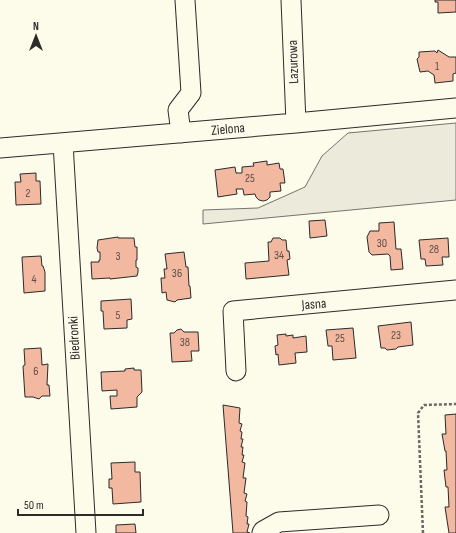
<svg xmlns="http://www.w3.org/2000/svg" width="456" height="533" font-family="'Sofia Sans Condensed',sans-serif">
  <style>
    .green { fill: #ecebdb; stroke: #74746e }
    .building { fill: #f2b8a0; stroke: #2b2b2b }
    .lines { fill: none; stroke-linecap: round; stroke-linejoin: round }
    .minor-casing { stroke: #2b2b2b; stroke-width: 21 }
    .path { stroke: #6a6964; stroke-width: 2.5; stroke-dasharray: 3 2; stroke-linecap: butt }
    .minor { stroke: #fdfbea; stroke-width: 19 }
    .labels { text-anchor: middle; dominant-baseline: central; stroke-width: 3; stroke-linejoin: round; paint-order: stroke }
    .number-label { font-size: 12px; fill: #5d4e48 }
    .street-label { font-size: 14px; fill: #2b2b2b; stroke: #fdfbea }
  </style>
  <rect width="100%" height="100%" fill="#fdfbea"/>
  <path class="green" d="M456 123V200L203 224V210L258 208 305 187 322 156 348 133Z"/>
  <path class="building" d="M435 0H456V12L438 13V2H435Z
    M438 50 449 57H456V73L453 74V81L435 83 434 75 428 71 420 72 417 59 419 57V52L435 51 437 53Z
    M267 161V165L279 163 280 169H283L285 183H280L281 191 270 192V197L267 200 263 201 259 200 256 197 255 194 244 195 243 189H236L237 194 218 197 215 170 235 167 236 173H242V167L254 166 253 163Z
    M36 173V181H40L41 204 16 205 15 182H21L20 174Z
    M325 220 327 236 310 238 309 221Z
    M394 222 396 249H401L403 269 391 270 390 256 388 254 372 255 369 252 367 237 370 231H379V223Z
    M118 237V238H134L135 247H137V260H136V267L138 268V272L137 276 110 279V278L92 279 91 262H99V260H100V252H98L97 248 98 240Z
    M273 238H280L282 240H286L287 251H289L290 259 287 260 289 275 246 279 245 263 269 261 268 242H271Z
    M448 238 449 257H442L443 265 426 266 425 259H421L419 240Z
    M184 252 186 267H188L189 286H190L191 298 177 300 175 302 167 300 166 292 162 293 161 278H165L164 269H167L165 254Z
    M41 256 42 266H43L45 272V291L24 293 22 257Z
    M131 299 132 319 127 320V328L104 329 103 311H101V301Z
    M411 322 413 345 398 347 396 349 387 350 385 348H381L378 326Z
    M353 328 356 358 333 360 332 346H328L326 330Z
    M181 329 184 332H198L199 351H191L192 361 172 362 170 333H174L177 330Z
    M286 334V336L293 335V338L306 336 307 352 295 353 296 363 279 365 278 354 276 355 275 346 278 345 277 335Z
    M41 348 42 365 48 364 47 385H49L50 396H42L39 399 33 397H25L23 366 25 365 24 349Z
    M134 368V370H141L142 392 137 397V407L111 409 110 396H117V390L102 391 101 372 125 371V369Z
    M223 405 240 408 239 423 242 424 240 431 242 432 241 439H243L241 447H243L242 455H244L242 462 245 463 243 478H246L244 493 247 494 245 501 247 502 246 516 248 517 247 524H249L247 532 250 533H233Z
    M456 414V533H449L445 507H449L448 487H446L444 470H447L446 451H445L442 434H446L445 415Z
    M135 462V472H140L141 502 113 504 112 488H109V479H112L111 463Z
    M135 524 136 533H116V525Z"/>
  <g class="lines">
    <g class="minor-casing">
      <path id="minor" d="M291 0 296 123
        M181 133 178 110 191 93 185 0
        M63 143 86 533
        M0 148 296 123 456 108
        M236 371 233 311 456 290
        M262 533 263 531 279 522 379 515"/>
    </g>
    <path class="path" d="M423 533 418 413 424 405 456 404"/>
    <use href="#minor" class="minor"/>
  </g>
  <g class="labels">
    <g class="number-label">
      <text x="437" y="66">1</text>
      <text x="250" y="178">25</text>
      <text x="28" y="193">2</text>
      <text x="382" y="243">30</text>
      <text x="434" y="249">28</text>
      <text x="279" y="255">34</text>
      <text x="118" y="256">3</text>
      <text x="177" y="273">36</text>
      <text x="34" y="279">4</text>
      <text x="118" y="315">5</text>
      <text x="396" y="335">23</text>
      <text x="340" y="338">25</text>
      <text x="185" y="342">38</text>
      <text x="36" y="371">6</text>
    </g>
    <g class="street-label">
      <text transform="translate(293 62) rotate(-92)">Lazurowa</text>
      <text transform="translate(228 129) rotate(-5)">Zielona</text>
      <text transform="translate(314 304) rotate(-5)">Jasna</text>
      <text transform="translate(74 338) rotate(-93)">Biedronki</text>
    </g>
  </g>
  <g transform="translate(36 36)" stroke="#fdfbea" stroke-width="3" paint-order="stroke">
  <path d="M0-3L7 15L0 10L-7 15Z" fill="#2b2b2b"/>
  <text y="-6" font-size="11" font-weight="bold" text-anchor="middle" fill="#2b2b2b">N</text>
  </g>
  <path d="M18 509v6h125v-6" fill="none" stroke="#2b2b2b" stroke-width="2"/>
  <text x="24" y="509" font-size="12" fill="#2b2b2b" stroke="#fdfbea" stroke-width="3" paint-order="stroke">50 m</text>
</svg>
